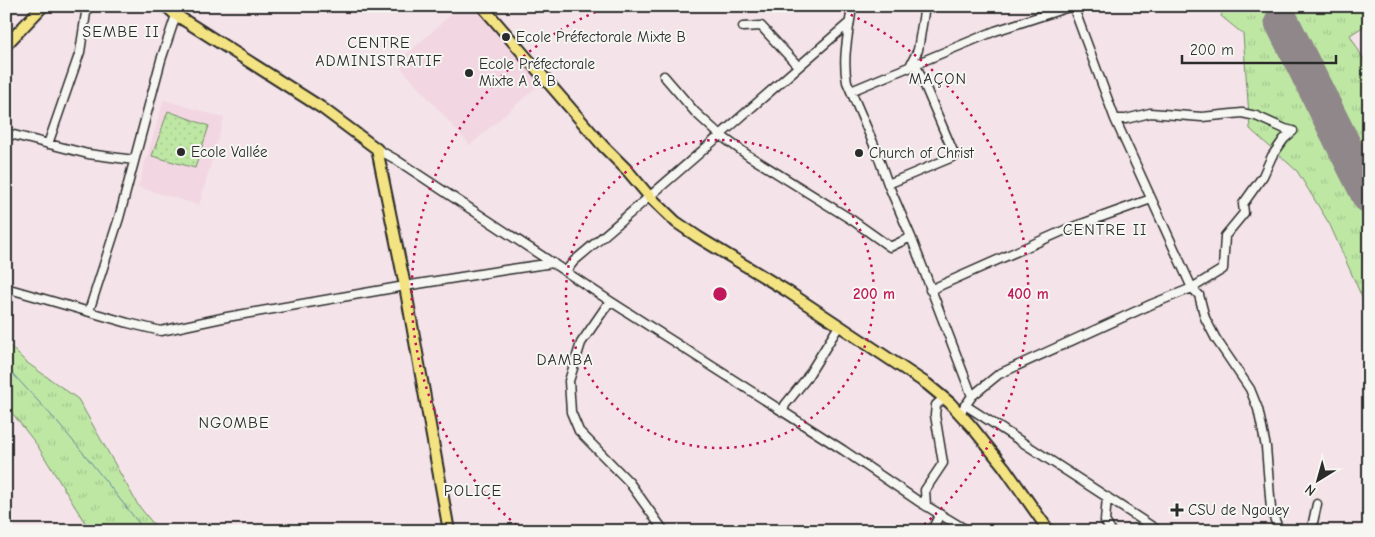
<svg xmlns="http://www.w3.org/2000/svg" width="1375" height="537" font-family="'Comic Neue',sans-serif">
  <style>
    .built { fill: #f2d6e1 }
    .grass { fill: url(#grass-tufts); stroke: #748968 }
    .park { fill: url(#park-dots); stroke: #748968 }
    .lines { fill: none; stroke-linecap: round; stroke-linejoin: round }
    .stream { stroke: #62899c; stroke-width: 1 }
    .runway { stroke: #90878a; stroke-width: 35 }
    .minor-casing { stroke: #2b2b2b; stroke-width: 11 }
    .major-casing { stroke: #2b2b2b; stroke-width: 14 }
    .minor { stroke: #f6f6f2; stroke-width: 8 }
    .major { stroke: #f4e382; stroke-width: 10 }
    .ring { fill: none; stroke: #c2185b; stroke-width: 2.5; stroke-dasharray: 2.5 5 }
    .poi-dot { fill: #2b2b2b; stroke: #f6f6f2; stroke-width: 2 }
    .labels { text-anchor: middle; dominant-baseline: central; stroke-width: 4; stroke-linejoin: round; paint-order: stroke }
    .poi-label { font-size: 15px; fill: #2b2b2b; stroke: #f6f6f2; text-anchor: start }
    .neighbourhood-label { font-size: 16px; letter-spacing: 1px; fill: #2b2b2b; stroke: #f6f6f2 }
    .centre { fill: #c2185b; stroke: #f6f6f2; stroke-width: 2.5 }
    .ring-label { font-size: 15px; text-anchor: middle; font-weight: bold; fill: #c2185b; stroke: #f6f6f2; stroke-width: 4; stroke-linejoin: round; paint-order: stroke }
  </style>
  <defs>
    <pattern id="grass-tufts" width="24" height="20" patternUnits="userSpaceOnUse" patternTransform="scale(1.25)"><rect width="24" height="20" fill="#bee7a4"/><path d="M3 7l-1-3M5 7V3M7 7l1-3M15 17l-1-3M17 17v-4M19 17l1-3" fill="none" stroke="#a3c68d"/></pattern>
    <pattern id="park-dots" width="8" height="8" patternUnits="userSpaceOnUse" patternTransform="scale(1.25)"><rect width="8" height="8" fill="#bee7a4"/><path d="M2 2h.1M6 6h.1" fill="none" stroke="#a3c68d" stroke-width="1.8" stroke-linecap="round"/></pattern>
  </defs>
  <rect width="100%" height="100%" fill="#f4e3e8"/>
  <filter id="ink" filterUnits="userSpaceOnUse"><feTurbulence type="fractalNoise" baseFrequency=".02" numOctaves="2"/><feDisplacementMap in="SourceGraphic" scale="10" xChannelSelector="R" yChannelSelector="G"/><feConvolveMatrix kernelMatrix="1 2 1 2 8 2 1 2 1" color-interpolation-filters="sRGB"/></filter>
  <g filter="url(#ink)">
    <path class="built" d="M461 6H474L542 82 470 145 397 63Z
      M164 100 224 118 199 205 138 187Z"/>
    <path class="grass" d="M1225 6H1369V23L1350 35 1369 69V313L1330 225 1297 171 1250 129 1243 34 1221 16Z
      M6 342 26 362 78 399 138 505 159 531H90L37 445 6 405Z"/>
    <path class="park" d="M168 111 209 126 195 168 152 156Z"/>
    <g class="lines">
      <path class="stream" d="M6 369 12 373 51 415 85 455 145 531"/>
      <path class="runway" d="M1282 22 1369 196"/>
      <g class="minor-casing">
        <path id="minor" d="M852 6C849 31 842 57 847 82L874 145 888 184 911 237 972 396 960 413
          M1073 6 1115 119 1192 288 1199 295 1205 318 1216 339 1250 389 1258 409 1266 447 1271 509 1279 531
          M743 27 761 26 798 66
          M909 68 918 50 925 6
          M664 76 695 112 720 135 749 156 852 220 890 247 911 237
          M851 91 995 31 1072 6
          M1115 119H1126L1150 113 1202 117 1242 113 1256 116 1285 129 1293 131
          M6 133 88 154 134 160
          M48 144 80 52 86 13 84 6
          M377 149 395 159 610 301 843 450 918 501 968 531
          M888 184 955 156 916 65
          M566 271 574 261C667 183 757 102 849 23
          M6 288 128 323 161 331 227 317 405 286 505 270 553 263
          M930 290 1065 230 1151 199
          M610 301 581 343 569 381 571 412 579 431 629 482 664 531
          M89 311 119 218 161 60 176 15
          M972 396 999 374 1152 304 1192 288 1223 269 1225 236 1244 213 1243 204 1263 176 1272 156 1284 139 1293 131
          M965 405 1159 531
          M783 412 785 405 806 379 839 326
          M1107 497 1105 521 1111 531
          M926 506 925 490 943 463 935 415 936 405 944 398
          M935 531 934 526 940 514
          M1313 531 1312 527 1317 504"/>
      </g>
      <g class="major-casing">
        <path id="major" d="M166 6 176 15 322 108 377 149 405 286 449 531
          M482 6 603 146 627 170 649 196 676 222 698 237 787 291 927 384 950 403 972 427 1004 467 1049 531
          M6 45 43 6"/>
      </g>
      <use href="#minor" class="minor"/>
      <use href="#major" class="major"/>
    </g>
  </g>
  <g class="ring">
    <circle cx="720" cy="294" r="154"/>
    <path d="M522 530A308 308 0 0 1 610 6M830 6A308 308 0 0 1 918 530"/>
  </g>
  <g class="poi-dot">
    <circle cx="506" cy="37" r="5"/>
    <circle cx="469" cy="73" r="5"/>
    <circle cx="181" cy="152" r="5"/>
    <circle cx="859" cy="153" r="5"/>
    <path d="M1174.5 502.5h5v5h5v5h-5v5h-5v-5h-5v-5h5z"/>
  </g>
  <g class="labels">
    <g class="poi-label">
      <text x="516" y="37">Ecole Préfectorale Mixte B</text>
      <text x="479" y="64">Ecole Préfectorale<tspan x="479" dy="17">Mixte A &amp; B</tspan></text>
      <text x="191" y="152">Ecole Vallée</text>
      <text x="869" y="153">Church of Christ</text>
      <text x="1188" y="510">CSU de Ngouey</text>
    </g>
    <g class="neighbourhood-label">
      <text x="121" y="32">SEMBE II</text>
      <text x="379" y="43">CENTRE<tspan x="379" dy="18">ADMINISTRATIF</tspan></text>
      <text x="938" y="79">MAÇON</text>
      <text x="1105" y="230">CENTRE II</text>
      <text x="565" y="360">DAMBA</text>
      <text x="234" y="423">NGOMBE</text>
      <text x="473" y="491">POLICE</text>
    </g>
  </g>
  <circle cx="720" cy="294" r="8" class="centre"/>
  <g class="ring-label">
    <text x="874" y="299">200 m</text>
    <text x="1028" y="299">400 m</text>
  </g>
  <rect width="1375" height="537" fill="none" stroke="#f6f6f2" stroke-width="25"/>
  <rect x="12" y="12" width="1350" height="512" fill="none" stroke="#2b2b2b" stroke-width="2" filter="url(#ink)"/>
  <g transform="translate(1318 480) rotate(217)" stroke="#f6f6f2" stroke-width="4" paint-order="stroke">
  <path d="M0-4L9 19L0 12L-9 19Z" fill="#2b2b2b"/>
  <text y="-8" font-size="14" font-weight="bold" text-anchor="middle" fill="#2b2b2b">N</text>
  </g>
  <path d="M1182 55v8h154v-8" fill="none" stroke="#2b2b2b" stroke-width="2.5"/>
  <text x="1190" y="55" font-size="15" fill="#2b2b2b" stroke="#f6f6f2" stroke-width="4" paint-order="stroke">200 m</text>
</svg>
